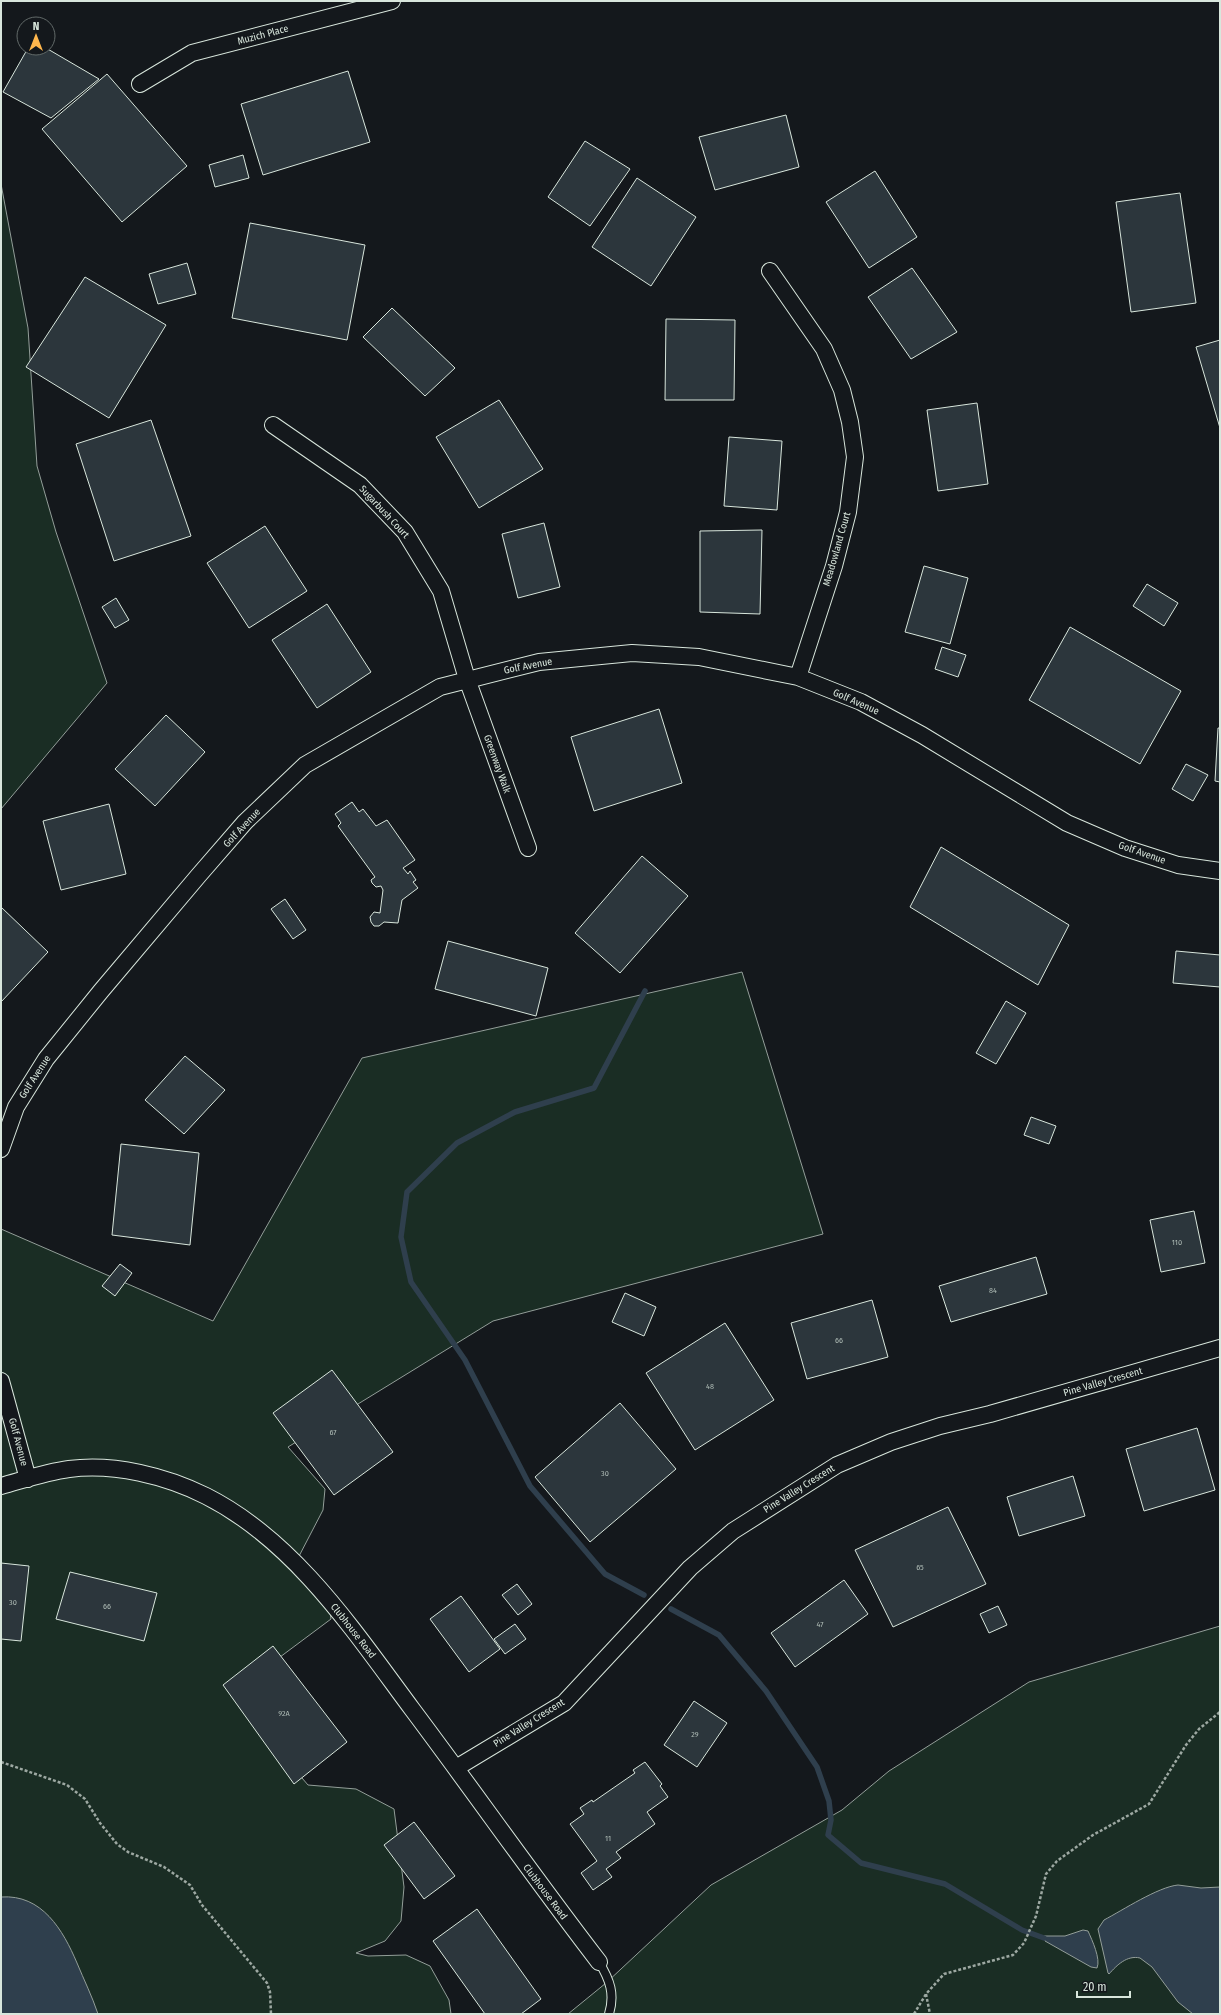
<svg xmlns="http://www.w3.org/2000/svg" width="1221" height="2015" font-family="'Fira Sans Condensed',sans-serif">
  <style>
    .green { fill: #1a2d24; stroke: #939e99 }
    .water { fill: #2f3f4d; stroke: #939e99 }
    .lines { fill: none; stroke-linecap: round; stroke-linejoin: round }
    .stream { stroke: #2f3f4d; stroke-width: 5.5 }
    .building { fill: #2c363c; stroke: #d8e6dc }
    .lane-casing { stroke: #d8e6dc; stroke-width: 10 }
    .street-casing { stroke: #d8e6dc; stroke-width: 18 }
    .path { stroke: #9da8a2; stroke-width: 2.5; stroke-dasharray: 3 2; stroke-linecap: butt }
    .lane { stroke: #14181c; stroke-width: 8 }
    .street { stroke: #14181c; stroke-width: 16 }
    .labels { text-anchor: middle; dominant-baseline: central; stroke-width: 3; stroke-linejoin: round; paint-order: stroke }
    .number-label { font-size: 8px; fill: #adbab4 }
    .street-label { font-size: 10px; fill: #d8e6dc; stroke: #14181c }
  </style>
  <rect width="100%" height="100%" fill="#14181c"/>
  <path class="green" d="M1 184 28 328 37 466 56 532 107 683 1 809Z
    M742 972 823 1234 493 1321 288 1447 325 1489 323 1510 297 1560 328 1597 331 1619 268 1666 279 1751 308 1785 356 1789 394 1809 404 1887 401 1921 385 1941 356 1953 368 1956 406 1955 430 1966 449 2000 451 2014H1V1229L213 1321 362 1058Z
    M1220 1626V2014H568L606 1983 711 1885 842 1810 889 1771 1029 1682Z"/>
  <path class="water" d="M1178 1885 1201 1888 1220 1887V2014H1193L1178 2002 1152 1967 1140 1958C1127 1955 1117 1965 1109 1974L1108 1973 1098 1929 1104 1920C1123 1910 1158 1887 1178 1885Z
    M1 1897C42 1894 63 1930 77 1963 84 1980 92 1996 98 2014H1Z
    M1083 1930 1088 1931C1092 1940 1101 1959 1097 1968L1091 1967 1045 1941 1044 1936H1065Z"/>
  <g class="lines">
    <path class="stream" d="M644 1595 605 1574 530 1486 465 1360 411 1282 401 1237 407 1192 457 1143 515 1112 594 1088 645 991
      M671 1609 719 1635 766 1691 817 1767 829 1801 831 1820 828 1835 861 1863 945 1884 1022 1930 1044 1938"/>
  </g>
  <path class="building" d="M28 48H46L99 79 51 118 3 92Z
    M348 71 370 142 263 175 241 104Z
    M107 74 187 166 122 222 42 129Z
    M786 115 799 167 715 190 699 137Z
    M585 141 630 169 590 226 548 197Z
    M243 155 249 178 215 187 209 165Z
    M875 171 917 237 869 268 826 202Z
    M637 178 696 217 651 286 592 247Z
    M1180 193 1196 303 1131 312 1116 202Z
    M250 223 365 245 347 340 232 318Z
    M187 263 196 294 158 304 149 274Z
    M912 268 957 332 911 359 868 297Z
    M85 277 166 325 109 418 26 367Z
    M392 308 455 368 425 396 363 337Z
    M666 319 735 320 734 400H665Z
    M1220 340V428L1196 347Z
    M499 400 543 469 479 508 436 437Z
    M977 403 988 484 938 491 927 410Z
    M151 420 191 536 114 561 76 444Z
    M729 437 782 441 777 510 724 506Z
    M544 523 560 587 518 598 502 534Z
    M265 526 307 591 249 628 207 563Z
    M762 530 760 614 700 612V531Z
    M924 566 968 578 950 644 905 632Z
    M1147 584 1178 603 1164 626 1133 606Z
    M116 598 129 620 115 628 102 607Z
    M327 604 371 672 317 708 272 640Z
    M1070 627 1181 691 1140 764 1029 700Z
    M942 647 966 655 958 677 935 669Z
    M659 709 682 783 594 811 571 737Z
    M166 715 205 752 155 806 115 769Z
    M1218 728H1220V782L1215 781Z
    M1186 764 1208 775 1193 801 1172 789Z
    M352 802 359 812 363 809 376 826 387 820 415 860 403 868 408 874 410 871 416 880 413 882 418 888 402 900 398 923 384 922 379 926H374L371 922 370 917 374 912 380 913 383 890 381 886 376 887 372 883 371 880 375 877 338 826 341 823 335 814Z
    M109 804 126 874 61 890 43 821Z
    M941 847 1069 925 1038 985 910 907Z
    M642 856 688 896 620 973 575 933Z
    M285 899 306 930 293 939 271 909Z
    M1 907 48 952 1 1002Z
    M448 941 548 968 536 1016 435 989Z
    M1176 951 1220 955V987L1173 983Z
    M1006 1001 1026 1013 996 1064 976 1053Z
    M185 1056 225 1090 184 1134 145 1100Z
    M1031 1117 1056 1126 1049 1144 1024 1135Z
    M121 1144 199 1153 190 1245 112 1235Z
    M1194 1211 1205 1263 1161 1272 1150 1220Z
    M1036 1257 1047 1294 951 1322 939 1286Z
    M120 1264 132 1273 115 1296 102 1286Z
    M625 1293 656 1307 644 1336 612 1322Z
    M872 1300 888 1357 807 1379 791 1323Z
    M725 1323 774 1400 695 1450 646 1373Z
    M332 1370 393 1452 334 1495 273 1413Z
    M620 1403 676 1469 590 1542 535 1477Z
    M1197 1428 1215 1490 1144 1511 1126 1449Z
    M1073 1476 1085 1516 1019 1536 1007 1497Z
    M948 1507 986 1584 893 1627 855 1550Z
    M1 1563 29 1566 21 1641 1 1639Z
    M70 1572 157 1593 144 1641 56 1619Z
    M844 1580 868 1614 795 1667 771 1633Z
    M517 1584 532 1604 518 1615 502 1595Z
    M461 1596 500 1649 469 1672 430 1619Z
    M998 1606 1007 1625 989 1633 980 1614Z
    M515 1624 526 1639 505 1654 494 1639Z
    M273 1646 347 1742 294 1784 223 1685Z
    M694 1701 727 1723 697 1767 664 1745Z
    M645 1762 662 1784 660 1786 668 1797 647 1812 655 1824 616 1852 621 1858 606 1869 612 1877 593 1890 581 1873 597 1861 570 1824 584 1814 580 1808 592 1800 593 1802 635 1773 633 1770Z
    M414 1822 455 1876 424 1899 384 1845Z
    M477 1909 541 1999 521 2014H485L433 1941Z"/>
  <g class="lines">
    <g class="lane-casing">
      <path id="lane" d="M599 1962C610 1980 615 1994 609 2014"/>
    </g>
    <g class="street-casing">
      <path id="street" d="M140 84 192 53 392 1
        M770 271 824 349 842 390 850 422 855 457 848 512 834 566 798 677
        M273 425 360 485 405 532 441 591 467 679 528 848
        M1 1149 16 1107 46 1059 101 991 199 875 245 822 305 765 440 687 539 662 632 653 699 657 798 677 861 702 922 735 1067 823 1125 848 1178 865 1220 871
        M1 1381 28 1479
        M1 1486C23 1480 46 1472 69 1469 114 1463 166 1476 206 1496 295 1541 354 1631 412 1709 475 1793 535 1879 599 1962
        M456 1768 564 1703 690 1568 733 1531 837 1465 891 1442 940 1426 990 1414 1220 1348"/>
    </g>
    <path class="path" d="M1 1762 67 1785 85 1799 100 1823 117 1844 128 1852 164 1867 190 1885 202 1905 267 1983 270 1992 271 2014
      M926 1994 930 2014
      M914 2014 926 1994 944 1974 1013 1955 1024 1943 1036 1916 1046 1874 1057 1861 1093 1835 1149 1804 1186 1745 1199 1729 1220 1712"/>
    <use href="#lane" class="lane"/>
    <use href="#street" class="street"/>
  </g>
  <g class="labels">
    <g class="number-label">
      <text x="1177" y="1242">110</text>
      <text x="993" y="1290">84</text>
      <text x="839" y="1340">66</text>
      <text x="710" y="1386">48</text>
      <text x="333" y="1432">67</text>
      <text x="605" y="1473">30</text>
      <text x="920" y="1567">65</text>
      <text x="13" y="1602">30</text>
      <text x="107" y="1606">66</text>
      <text x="820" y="1624">47</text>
      <text x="284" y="1713">92A</text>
      <text x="695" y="1734">29</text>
      <text x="608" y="1838">11</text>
    </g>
    <g class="street-label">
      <text transform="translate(263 35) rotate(-15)">Muzich Place</text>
      <text transform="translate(384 512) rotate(47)">Sugarbush Court</text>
      <text transform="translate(837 549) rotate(-74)">Meadowland Court</text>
      <text transform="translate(528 666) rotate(-11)">Golf Avenue</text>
      <text transform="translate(856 702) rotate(24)">Golf Avenue</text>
      <text transform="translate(497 764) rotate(70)">Greenway Walk</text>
      <text transform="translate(242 828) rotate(-47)">Golf Avenue</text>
      <text transform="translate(1142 853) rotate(19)">Golf Avenue</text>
      <text transform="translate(35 1077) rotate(-57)">Golf Avenue</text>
      <text transform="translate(1103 1382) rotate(-16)">Pine Valley Crescent</text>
      <text transform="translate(18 1442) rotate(75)">Golf Avenue</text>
      <text transform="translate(799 1489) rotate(-32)">Pine Valley Crescent</text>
      <text transform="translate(353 1631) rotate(52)">Clubhouse Road</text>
      <text transform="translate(529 1723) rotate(-32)">Pine Valley Crescent</text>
      <text transform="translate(545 1892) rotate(53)">Clubhouse Road</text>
    </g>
  </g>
  <rect width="1221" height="2015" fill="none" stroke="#d8e6dc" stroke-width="4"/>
  <g transform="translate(36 36)"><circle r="19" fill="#14181c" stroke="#626a69"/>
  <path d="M0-3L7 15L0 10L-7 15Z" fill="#ffb74d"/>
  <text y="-6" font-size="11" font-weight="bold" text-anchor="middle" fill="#d8e6dc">N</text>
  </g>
  <path d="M1077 1991v6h53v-6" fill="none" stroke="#d8e6dc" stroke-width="2"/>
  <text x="1083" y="1991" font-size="12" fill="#d8e6dc" stroke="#14181c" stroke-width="3" paint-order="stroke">20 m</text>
</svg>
